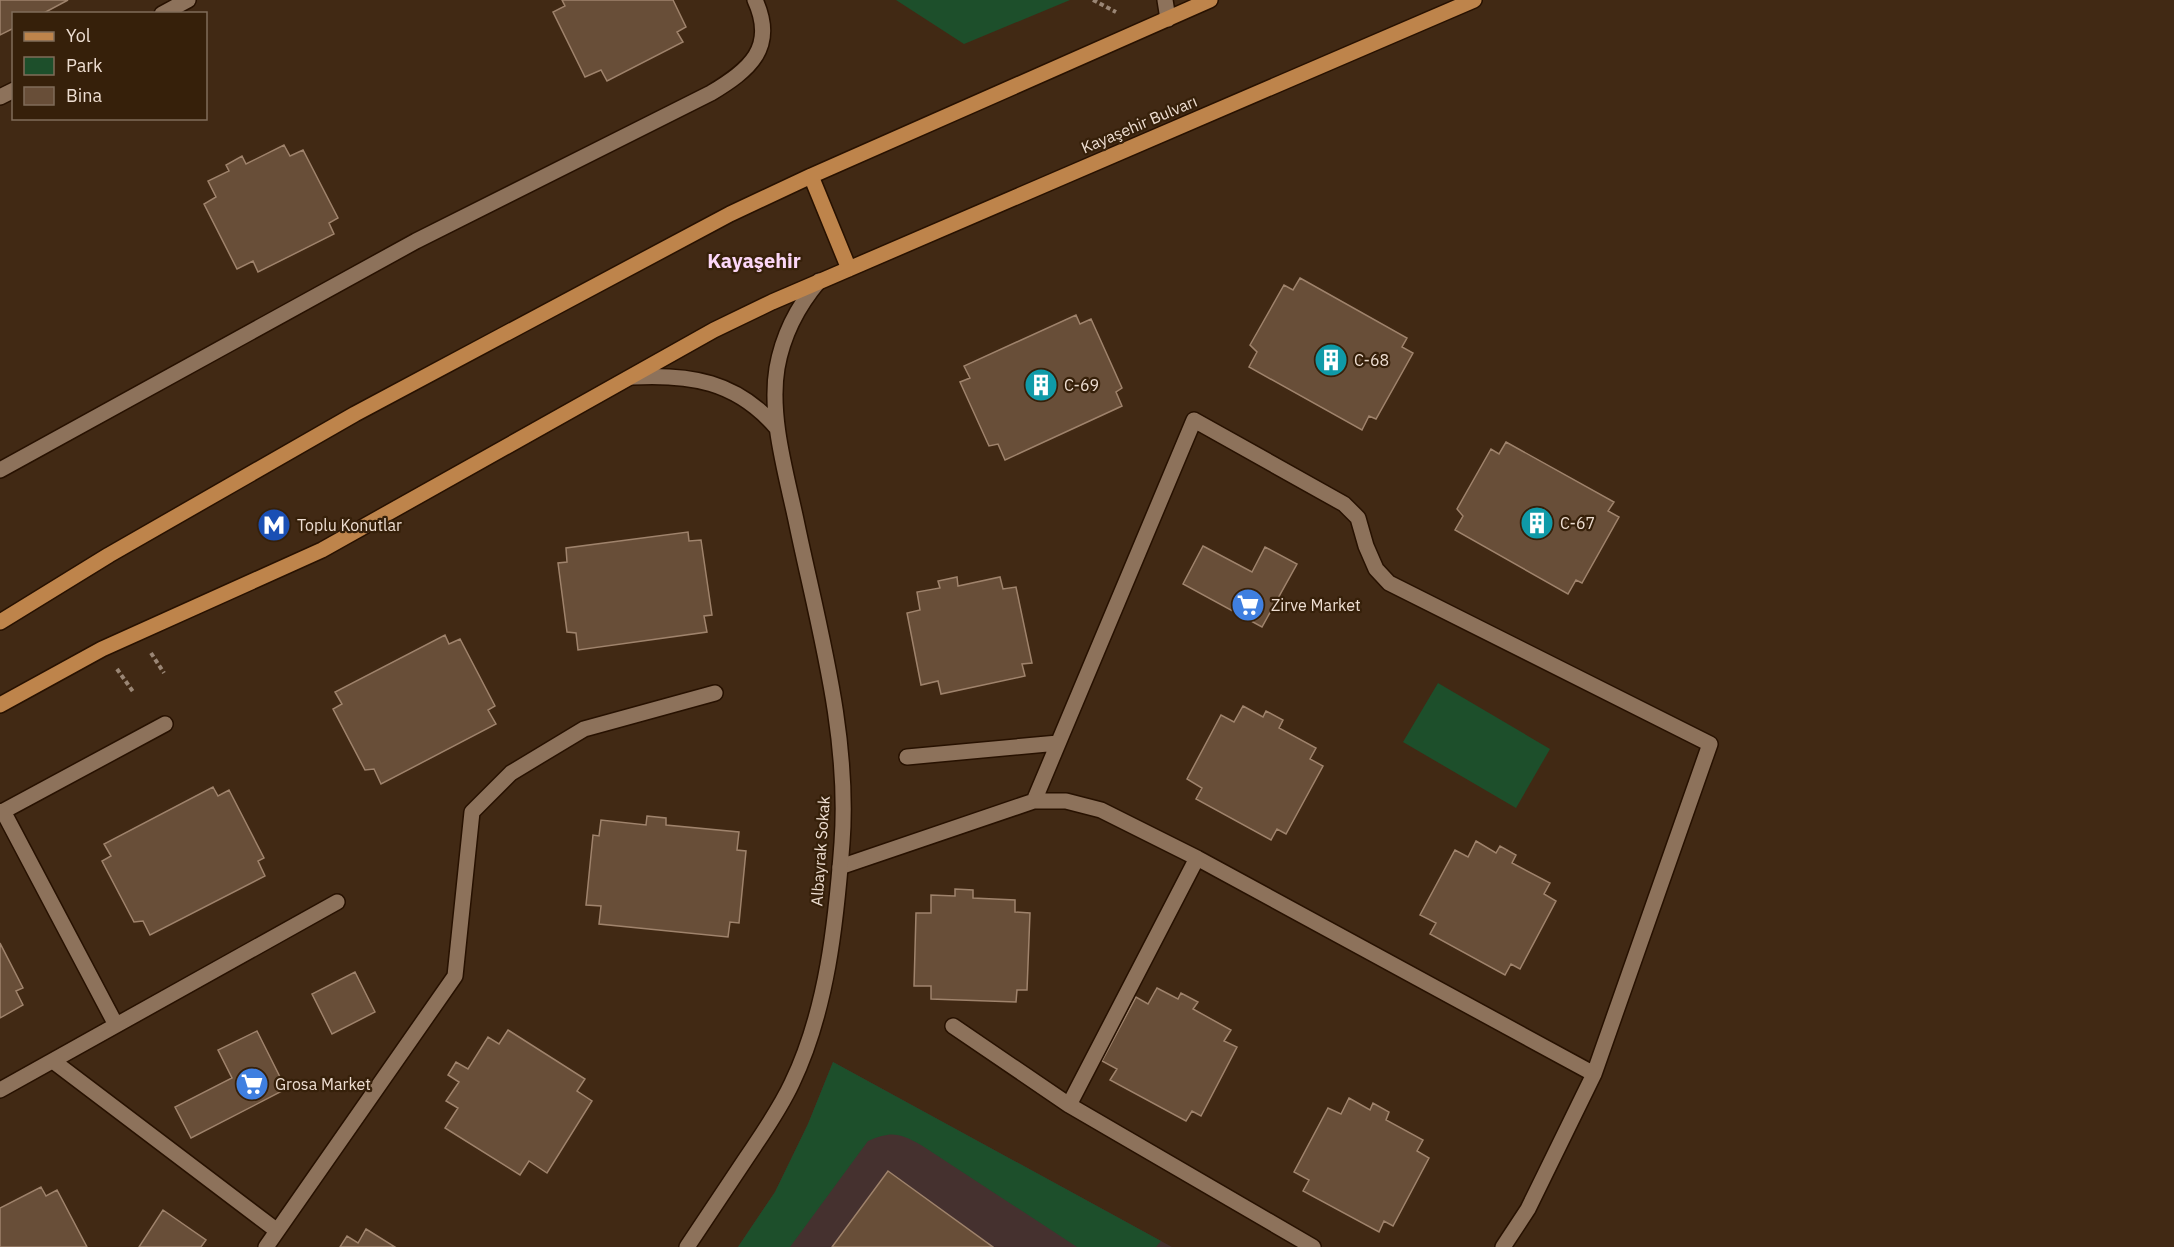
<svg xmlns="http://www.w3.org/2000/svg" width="2174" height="1247" font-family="'IBM Plex Sans',sans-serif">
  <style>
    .education { fill: #45312f }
    .green { fill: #1d4f2b }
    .building { fill: #684e38; stroke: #9f836c; stroke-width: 1.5 }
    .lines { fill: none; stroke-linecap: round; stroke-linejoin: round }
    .service-casing { stroke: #271100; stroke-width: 18 }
    .tertiary-casing { stroke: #271100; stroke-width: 18 }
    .primary-casing { stroke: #271100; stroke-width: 18 }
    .path { stroke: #9a8675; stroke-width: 4; stroke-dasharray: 4.5 3; stroke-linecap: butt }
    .service { stroke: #8d725b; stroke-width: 15 }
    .tertiary { stroke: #8d725b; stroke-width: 15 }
    .primary { stroke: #be844b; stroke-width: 15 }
    .labels { text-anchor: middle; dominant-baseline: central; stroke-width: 4.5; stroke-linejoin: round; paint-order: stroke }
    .street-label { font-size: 16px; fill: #eeded2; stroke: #36200a }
    .poi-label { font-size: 16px; fill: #eeded2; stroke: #36200a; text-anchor: start }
    .quarter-label { font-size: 20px; font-weight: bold; fill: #fcd7f8; stroke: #36200a }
  </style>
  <rect width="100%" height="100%" fill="#412914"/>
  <path class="education" d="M833 1062 1172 1247H738L775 1192 808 1124Z"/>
  <path class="green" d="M896 0H1070L964 44Z
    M1438 683 1550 749 1516 808 1403 742Z
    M833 1062 1161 1241 1156 1247H1077L921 1145C899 1133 892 1131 868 1141L790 1247H738L775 1192 808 1124Z"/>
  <path class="building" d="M0 0H68L42 14H14V28L0 35Z
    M562 0H673L686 27 677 32 683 42 607 81 601 70 585 77 553 12 565 6Z
    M284 145 290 156 303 150 338 218 329 223 334 234 258 272 253 261 237 269 204 204 216 197 208 181 229 171 226 165 242 156 246 164Z
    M1300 278 1407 338 1402 347 1413 353 1376 419 1369 416 1362 430 1249 367 1257 352 1250 345 1284 285 1293 290Z
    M1076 315 1080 324 1091 319 1122 388 1116 392 1122 406 1005 460 998 444 989 446 960 382 970 378 964 366Z
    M1506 442 1614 502 1608 511 1619 517 1582 583 1576 580 1568 594 1455 530 1463 516 1457 509 1491 449 1499 454Z
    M688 532 689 541 701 540 712 615 704 616 707 632 578 650 576 633 567 632 558 563 567 562 566 548Z
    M1203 546 1252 572 1265 547 1297 564 1262 627 1183 584Z
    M957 577 958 586 1000 577 1003 589 1016 587 1032 663 1022 664 1025 676 941 694 938 681 921 685 907 613 920 610 917 592 940 588 938 581Z
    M445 635 449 644 460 639 495 706 488 710 496 724 381 784 374 769 365 770 333 709 342 704 335 692Z
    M1243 706 1263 717 1266 711 1283 720 1279 728 1316 748 1310 759 1323 766 1286 834 1277 829 1271 840 1196 799 1202 788 1187 779 1221 715 1234 722Z
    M213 787 218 796 229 790 264 858 258 861 265 876 150 935 143 921 134 922 102 861 111 856 104 844Z
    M647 816 666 818V825L739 832 737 850 746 851 739 923 730 922 728 937 599 924 601 906 586 905 593 835 599 836 601 820 646 825Z
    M1476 841 1496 853 1500 846 1516 855 1512 863 1550 883 1544 894 1556 901 1520 969 1511 964 1505 975 1430 934 1436 923 1420 915 1455 850 1468 857Z
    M955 889 973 890V898L1015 900V912L1030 913 1027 990H1017L1016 1002 931 999V986H914L916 913H931V895L955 896Z
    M0 943 23 988 16 991 23 1005 0 1018Z
    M355 972 375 1012 332 1034 312 994Z
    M1157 988 1178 999 1181 993 1198 1002 1193 1009 1231 1030 1224 1041 1237 1047 1201 1116 1192 1111 1186 1121 1110 1080 1117 1069 1102 1061 1136 997 1148 1004Z
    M508 1030 585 1079 577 1091 592 1101 547 1173 529 1161 520 1175 445 1128 458 1108 446 1101 459 1082 448 1075 456 1062 468 1069 488 1037 499 1044Z
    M257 1031 286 1089 191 1138 175 1107 232 1078 218 1050Z
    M1349 1098 1370 1110 1373 1103 1389 1112 1386 1120 1423 1140 1417 1151 1429 1158 1393 1226 1384 1221 1379 1232 1303 1191 1309 1180 1294 1172 1328 1108 1341 1114Z
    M888 1171 993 1247H832Z
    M41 1187 46 1196 57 1190 87 1247H0V1208Z
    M163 1210 206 1240 201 1247H139Z
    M366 1229 395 1247H340L347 1236 358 1243Z"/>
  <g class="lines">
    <g class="service-casing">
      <path id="service" d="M1165 0 1168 19
        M162 14 188 0
        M0 97 14 90
        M0 470 416 241 711 93C749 70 777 48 755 0
        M907 757 1058 743
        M1034 801 1194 420 1344 504 1358 518 1366 546 1376 569 1389 583 1710 744 1594 1074 1528 1209 1503 1247
        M3 811 116 1025
        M0 813 165 724
        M840 867 1034 801H1066L1101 810 1197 858 1594 1074
        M953 1026 1069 1105 1313 1247
        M53 1061 276 1230
        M0 1090 337 902
        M1069 1105 1197 858
        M266 1247 455 976 472 812 511 773 584 729 715 693"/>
    </g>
    <g class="tertiary-casing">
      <path id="tertiary" d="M632 377C690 374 736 381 776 427
        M687 1247C707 1217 727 1187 747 1157 763 1133 780 1109 792 1083 827 1010 836 923 842 843 850 734 818 626 796 520 786 473 769 416 777 368 783 334 797 307 819 281"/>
    </g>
    <g class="primary-casing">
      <path id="primary" d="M811 176 849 269
        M0 622 109 555 355 414 730 214 811 176 1210 0
        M0 705 102 649 322 550 714 330 772 302 1474 0"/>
    </g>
    <path class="path" d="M1093 0 1116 12
      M151 653 164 673
      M117 669 134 693"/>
    <use href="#service" class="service"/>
    <use href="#tertiary" class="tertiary"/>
    <use href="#primary" class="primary"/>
  </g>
  <defs>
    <g id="building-disc" transform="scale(1.725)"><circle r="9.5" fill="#0f9aa8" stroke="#36200a"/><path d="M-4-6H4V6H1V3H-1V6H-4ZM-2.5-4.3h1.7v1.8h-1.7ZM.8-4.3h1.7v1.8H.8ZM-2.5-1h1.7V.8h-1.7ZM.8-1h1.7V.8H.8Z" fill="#fff"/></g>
    <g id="metro-disc" transform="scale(1.725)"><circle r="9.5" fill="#1a4fb4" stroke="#36200a"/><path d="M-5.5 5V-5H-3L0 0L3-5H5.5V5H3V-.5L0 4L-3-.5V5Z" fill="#fff"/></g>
    <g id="supermarket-disc" transform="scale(1.725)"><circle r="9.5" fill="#3f7fe0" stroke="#36200a"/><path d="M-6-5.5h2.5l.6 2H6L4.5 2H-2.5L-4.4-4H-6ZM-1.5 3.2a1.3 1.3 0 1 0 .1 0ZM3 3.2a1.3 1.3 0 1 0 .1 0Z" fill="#fff"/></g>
  </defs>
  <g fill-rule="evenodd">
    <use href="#building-disc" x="1331" y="360"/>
    <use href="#building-disc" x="1041" y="385"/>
    <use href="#building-disc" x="1537" y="523"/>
    <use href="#metro-disc" x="274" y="525"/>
    <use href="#supermarket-disc" x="1248" y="605"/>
    <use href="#supermarket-disc" x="252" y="1084"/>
  </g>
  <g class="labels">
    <g class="street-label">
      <text transform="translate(1139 124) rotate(-23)">Kayaşehir Bulvarı</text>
      <text transform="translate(820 851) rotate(-86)">Albayrak Sokak</text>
    </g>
    <g class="poi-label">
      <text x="1354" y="360">C-68</text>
      <text x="1064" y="385">C-69</text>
      <text x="1560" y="523">C-67</text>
      <text x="297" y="525">Toplu Konutlar</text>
      <text x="1271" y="605">Zirve Market</text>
      <text x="275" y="1084">Grosa Market</text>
    </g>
    <g class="quarter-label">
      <text x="754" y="260">Kayaşehir</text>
    </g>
  </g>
  <rect x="12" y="12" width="195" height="108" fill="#36200a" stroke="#806c5a" stroke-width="1.5"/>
  <rect x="24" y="32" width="30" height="9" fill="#be844b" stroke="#806c5a" stroke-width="1.5"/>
  <text x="66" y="42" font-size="18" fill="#eeded2">Yol</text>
  <rect x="24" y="57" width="30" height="18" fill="#1d4f2b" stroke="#806c5a" stroke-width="1.5"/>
  <text x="66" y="72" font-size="18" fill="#eeded2">Park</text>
  <rect x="24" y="87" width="30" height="18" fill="#684e38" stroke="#806c5a" stroke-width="1.5"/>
  <text x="66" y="102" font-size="18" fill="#eeded2">Bina</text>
</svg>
